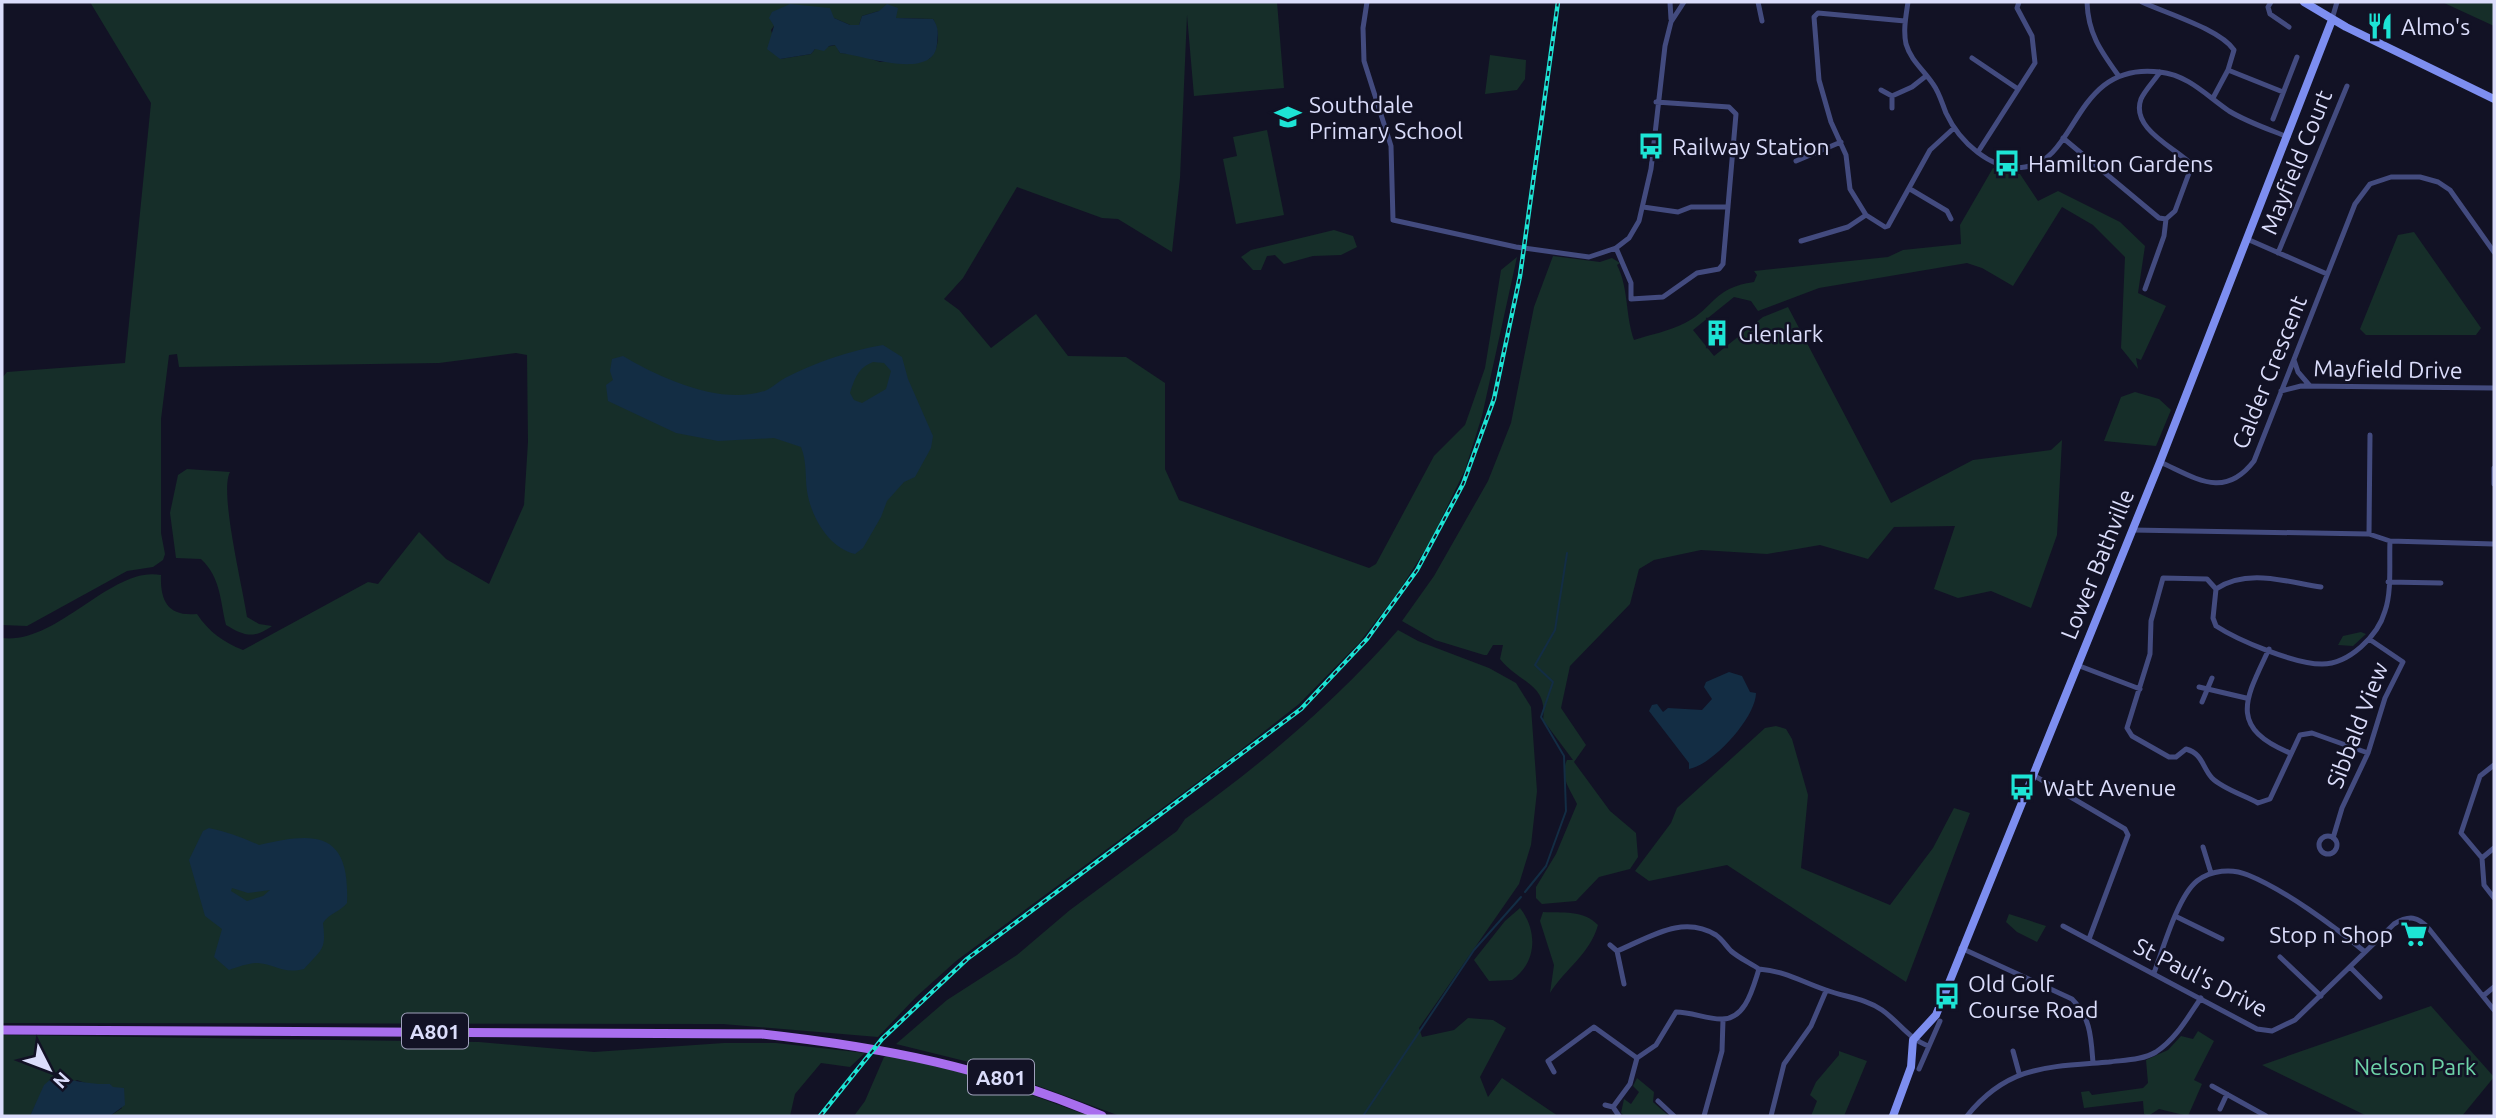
<svg xmlns="http://www.w3.org/2000/svg" width="2496" height="1118" font-family="Ubuntu,sans-serif">
  <style>
    .green { fill: #162e29; fill-rule: evenodd }
    .water { fill: #132d44; fill-rule: evenodd }
    .lines { fill: none; stroke-linecap: round; stroke-linejoin: round }
    .stream { stroke: #132d44; stroke-width: 2 }
    .minor { stroke: #434b7f; stroke-width: 5 }
    .secondary { stroke: #7d8ef0; stroke-width: 8 }
    .primary { stroke: #a86eee; stroke-width: 9 }
    .rail-casing { stroke: #1de4d5; stroke-width: 4.5 }
    .rail { stroke: #121225; stroke-width: 2; stroke-dasharray: 5; stroke-linecap: butt }
    .labels { text-anchor: middle; dominant-baseline: central; stroke-width: 5; stroke-linejoin: round; paint-order: stroke }
    .shield { fill: #121225; stroke: #9fa0bb; stroke-width: 2 }
    .shield-label { font-size: 21px; font-weight: bold; fill: #dbddfb }
    .poi-label { font-size: 23px; fill: #dbddfb; stroke: #121225; text-anchor: start }
    .street-label { font-size: 23px; fill: #dbddfb; stroke: #121225 }
    .park-label { font-size: 23px; fill: #6ed3a8; stroke: #121225 }
  </style>
  <rect width="100%" height="100%" fill="#121225"/>
  <path class="green" d="M90 2H1277L1284 88 1194 96 1187 15 1180 178 1172 252 1118 219 1102 218 1017 187 963 278 944 299 959 310 991 348 1036 314 1068 356 1126 357 1165 383V469L1179 500 1369 568 1376 564 1434 456 1465 425 1485 368 1501 270 1517 257 1482 416 1465 470 1430 542 1399 591 1359 643 1299 704 1238 752 956 961 916 997 878 1037 723 1024 2 1023V638C57 645 112 565 161 575 160 601 168 617 197 614 209 632 223 642 243 650L368 582 378 584 419 532 446 559 489 584 524 505 528 442 527 355 516 353 439 363 179 367 177 354 169 355 161 419V533L165 554 163 560 153 567 127 571 27 626 2 625V378L7 372 125 363 151 103ZM879 11 895 18 933 19C940 31 940 49 929 59L880 62 858 54 840 53 836 45 815 49 811 54 780 59 771 30 774 26 834 18 850 25H859L862 16Z
    M2442 2H2494V26Z
    M1490 55 1526 60 1525 79 1517 90 1485 94Z
    M1267 130 1284 215 1236 224 1223 159 1237 156 1233 137Z
    M1993 168 2020 174 2038 201 2058 191 2120 222 2145 246 2138 293 2166 306 2141 360 2136 358 2138 369 2121 348 2125 257 2093 225 2062 207 2013 286 1982 268 1967 263 1819 288 1758 311 1751 301 1734 297 1693 330 1714 356 1763 317 1788 307 1891 503 1973 460 2051 450 2062 440 2057 535 2031 608 1991 591 1958 598 1934 589 1955 526 1894 527 1868 559 1820 545 1767 554 1701 550 1654 560 1639 569 1630 604 1570 666 1561 708 1586 745 1574 762 1610 811 1636 833 1638 857 1630 869 1599 877 1576 901 1542 904 1536 898V887L1556 854 1577 804C1570 789 1559 777 1567 760H1573L1543 720C1548 683 1520 684 1500 659L1503 645H1493L1487 655H1484L1435 640 1402 621 1434 576 1488 481 1511 423 1534 307 1553 256 1600 262 1612 258 1620 263 1617 265C1629 289 1625 314 1634 340 1649 335 1670 331 1685 323 1716 307 1712 288 1754 282L1757 275 1754 271 1888 257 1903 250 1961 244 1960 225Z
    M1334 230 1353 236 1357 247 1341 255 1313 256 1284 264 1275 255 1267 256 1261 270H1253L1241 257 1251 250Z
    M2414 232 2481 328 2476 335H2366L2360 329 2398 235Z
    M2135 392 2159 399 2171 410 2156 446 2104 441 2121 397Z
    M187 469 230 472C219 492 243 588 247 617L259 624 272 626C254 639 244 636 226 625 220 600 221 578 201 559L176 558 170 513 178 475Z
    M1398 630 1418 641 1489 668 1516 683 1531 707 1537 791 1531 845 1519 884 1419 1028 1422 1037 1454 1030 1468 1018 1493 1020 1506 1028 1480 1077 1488 1097 1502 1078 1558 1116H1120L981 1065 896 1044 947 1000 1017 955 1070 910 1177 831 1185 819C1262 764 1335 702 1398 630Z
    M2361 632 2366 634 2353 646 2338 645 2343 636Z
    M1776 726 1786 729 1792 739 1808 795 1801 868 1890 905 1933 848 1954 808 1970 813 1906 982 1727 865 1649 881 1635 871 1671 823 1677 808 1765 728Z
    M1520 908C1538 931 1537 963 1512 980L1489 981 1474 960 1505 921Z
    M1543 912C1562 913 1584 910 1598 925 1590 954 1565 969 1550 993L1554 965 1540 921Z
    M2009 914 2046 926 2037 942 2017 932 2006 922Z
    M2431 1006 2494 1077 2462 1116H2367L2262 1065Z
    M2198 1031 2214 1041 2194 1080 2202 1084 2188 1116 2159 1109 2148 1116 2144 1114 2143 1101 2084 1108 2081 1092 2089 1091 2092 1095 2143 1088 2148 1083 2146 1060 2168 1050 2181 1036 2193 1039Z
    M2 1035 479 1042 594 1052 724 1043H776L865 1053 850 1067 821 1063 795 1094 790 1116H110L122 1108 110 1084 91 1085 77 1080 37 1102 30 1116H2Z
    M1839 1051 1867 1061 1844 1116H1811L1817 1101 1810 1095 1816 1082 1839 1055Z
    M889 1055 988 1079 1089 1116H854L865 1101 884 1057Z
    M1637 1078 1654 1092 1653 1102 1669 1116H1625L1621 1113 1624 1099 1631 1104 1639 1092 1633 1086Z"/>
  <path class="water" d="M790 4 830 8 834 18 850 25H859L862 16 879 11 887 4 898 8 896 18 933 19C939 28 938 33 937 44 934 82 862 55 840 53L835 45 829 46 824 51 815 49 811 54 780 59 767 49 774 26 769 18 772 12Z
    M883 345 902 357 908 379 933 436 931 448 915 477 904 482 887 501 881 517 863 548 855 554C829 548 811 517 807 491 805 476 807 462 801 447L774 438 718 441 676 433 608 401 606 385 613 380 610 371 612 359 623 356C660 378 723 407 767 390 773 387 779 381 785 378 814 363 851 350 883 345ZM873 362 884 363 891 371 886 389 862 403 854 400 850 393C855 378 858 368 873 362Z
    M1729 672 1742 676 1750 692 1756 693C1756 717 1713 765 1689 769V763L1649 711 1652 705 1657 704 1663 712 1668 708 1702 710 1712 699 1704 687 1706 682Z
    M209 828C227 832 244 838 259 845 317 831 350 832 347 903 340 912 329 913 323 923 326 950 323 948 304 969 282 974 277 965 258 963 248 963 238 967 229 970L214 957 222 929 205 916 189 860 203 831ZM232 888 248 893 270 890 263 896 247 901 231 891Z
    M52 1078C72 1079 90 1085 110 1084L113 1087 124 1088 125 1105 110 1116H30L44 1085Z"/>
  <g class="lines">
    <path class="stream" d="M1525 892 1546 866 1566 811 1564 756 1541 717 1553 682 1535 665 1555 630 1567 553
      M1363 1116 1474 950 1521 897"/>
    <path class="minor" d="M1367 2 1363 28 1364 61 1391 146 1393 220
      M1670 2 1671 19
      M1758 2 1762 21
      M1908 2C1906 16 1903 30 1906 44 1911 61 1924 70 1933 84 1939 92 1942 103 1946 113 1959 141 1991 172 2025 167 2079 160 2073 61 2160 72 2188 75 2207 96 2229 111 2247 122 2268 129 2288 137
      M2087 2C2088 33 2100 50 2118 75
      M2142 2C2165 13 2220 29 2234 50L2228 70 2213 98
      M2271 2 2268 7 2270 14 2289 27
      M2332 19 2337 2
      M1905 21 1818 13 1814 17 1819 80 1831 122 1846 155 1850 189 1866 215 1885 227 1888 226 1930 150 1954 128
      M1972 58 2018 89
      M2228 70 2283 92
      M1881 90 1892 96V108
      M1892 96 1912 87 1926 76
      M2273 119 2297 57
      M2063 138 2159 218 2166 219 2175 211 2192 165C2176 148 2130 129 2141 99 2145 90 2155 80 2160 72
      M1978 152 2035 63 2032 36 2017 8 2019 2
      M1796 161 1841 142
      M1910 189 1947 211 1951 219
      M1643 207 1678 212 1691 207H1728
      M1393 220 1516 247 1589 257 1616 248 1629 238 1639 221 1651 169 1665 46 1671 22 1684 2
      M2247 239 2327 274
      M1801 241 1848 227 1866 215
      M1616 248 1631 283V299L1663 297 1697 273 1719 269 1723 264 1736 114 1729 107 1656 102
      M2278 253 2347 86
      M2145 289 2164 236 2166 219
      M2294 360 2298 372 2310 386
      M2281 391 2301 386 2494 388
      M2160 462C2196 478 2224 500 2254 461L2355 204 2370 184 2391 177H2420L2438 182 2450 190 2494 252
      M2494 468V484
      M2132 530 2369 534 2390 541 2494 544
      M2369 534 2370 435
      M2388 582 2441 583
      M2216 589C2247 568 2287 582 2321 587
      M2269 649C2246 698 2227 727 2290 753
      M2077 665 2140 689
      M2199 687 2246 698
      M2202 702 2212 678
      M2368 753 2312 733 2300 735 2270 799 2258 803C2244 795 2223 789 2212 778 2202 767 2203 754 2186 749L2176 757H2169L2132 736 2127 728 2150 654 2151 621 2163 578 2207 579 2216 589 2213 618 2216 626C2239 641 2295 664 2322 664 2349 664 2378 636 2385 611 2392 591 2389 563 2390 541
      M2494 765 2480 776 2461 833 2482 858 2484 885 2494 898
      M2033 775 2125 829 2128 835 2089 939
      M2319 845a9 9 0 1 1 18 0a9 9 0 1 1-18 0Z
      M2333 838 2342 808 2368 753 2385 698 2403 662 2369 639
      M2203 847 2211 873
      M2482 858 2494 848
      M2177 917 2222 939
      M2063 926 2257 1029 2272 1031 2295 1020 2394 924C2409 915 2418 916 2429 929L2494 1010
      M1610 945 1617 951C1649 938 1682 914 1716 935 1722 939 1726 946 1731 951 1739 958 1750 963 1759 969
      M1961 948 2072 999C2091 1018 2091 1038 2093 1063
      M1617 951 1624 984
      M2280 957 2321 996
      M2350 967 2380 997
      M2154 973C2163 949 2178 896 2197 881 2211 870 2232 868 2248 875 2285 890 2334 926 2365 952
      M2483 996 2494 987
      M2013 1051 2019 1073
      M1637 1058 1656 1045 1676 1012C1692 1012 1706 1019 1721 1019 1746 1020 1753 987 1759 969 1789 972 1799 981 1826 990 1844 997 1865 998 1882 1010 1899 1022 1908 1038 1928 1046
      M1919 1069 1940 1021
      M1554 1072 1548 1061 1594 1027 1637 1058
      M2212 1086 2266 1116
      M1658 1101 1674 1116
      M1605 1105 1613 1107 1619 1116
      M1613 1107 1630 1084 1637 1058
      M2220 1109 2227 1094
      M1704 1116 1722 1051 1723 1020
      M1771 1116 1784 1064 1811 1026 1826 991
      M1967 1116C2008 1065 2048 1067 2109 1062 2124 1060 2143 1060 2156 1052 2176 1039 2188 1017 2201 998"/>
    <path class="secondary" d="M2304 2 2346 27 2494 99
      M1893 1116 1911 1067 1913 1040 1936 1015 2160 462 2332 20"/>
    <path class="primary" d="M2 1030 762 1034C888 1048 984 1067 1102 1116"/>
    <g class="rail-casing">
      <path id="rail" d="M820 1116 882 1039 967 959 1301 709 1367 639 1417 570 1463 484 1494 399 1520 276 1558 2"/>
    </g>
    <use href="#rail" class="rail"/>
  </g>
  <defs>
    <g id="restaurant-bare" transform="scale(2.1)"><path d="M-5-6h1v4h1v-4h1v4h1v-4h1v5L-1.5 .5V6h-2V.5L-5-1ZM5-6V6H3V1.5H1.5Q1.5-4 5-6Z" fill="#1de4d5" stroke="#121225" stroke-width="2.5" paint-order="stroke"/></g>
    <g id="school-bare" transform="scale(2.1)"><path d="M0-5L7-2L0 1L-7-2ZM-4 1L0 2.5L4 1V4Q0 6-4 4Z" fill="#1de4d5" stroke="#121225" stroke-width="2.5" paint-order="stroke"/></g>
    <g id="bus-bare" transform="scale(2.1)"><path d="M-5-6H5V4H4V6H2V4H-2V6H-4V4H-5ZM-3.5-4V0h7V-4ZM-3.5 1.2v1.5H-2V1.2ZM2 1.2v1.5H3.5V1.2Z" fill="#1de4d5" stroke="#121225" stroke-width="2.5" paint-order="stroke"/></g>
    <g id="building-bare" transform="scale(2.1)"><path d="M-4-6H4V6H1V3H-1V6H-4ZM-2.5-4.3h1.7v1.8h-1.7ZM.8-4.3h1.7v1.8H.8ZM-2.5-1h1.7V.8h-1.7ZM.8-1h1.7V.8H.8Z" fill="#1de4d5" stroke="#121225" stroke-width="2.5" paint-order="stroke"/></g>
    <g id="supermarket-bare" transform="scale(2.1)"><path d="M-6-5.5h2.5l.6 2H6L4.5 2H-2.5L-4.4-4H-6ZM-1.5 3.2a1.3 1.3 0 1 0 .1 0ZM3 3.2a1.3 1.3 0 1 0 .1 0Z" fill="#1de4d5" stroke="#121225" stroke-width="2.5" paint-order="stroke"/></g>
  </defs>
  <g fill-rule="evenodd">
    <use href="#restaurant-bare" x="2380" y="26"/>
    <use href="#school-bare" x="1288" y="117"/>
    <use href="#bus-bare" x="1651" y="146"/>
    <use href="#bus-bare" x="2007" y="163"/>
    <use href="#building-bare" x="1717" y="333"/>
    <use href="#bus-bare" x="2022" y="787"/>
    <use href="#supermarket-bare" x="2414" y="934"/>
    <use href="#bus-bare" x="1947" y="996"/>
  </g>
  <g class="labels">
    <g class="shield">
      <rect x="402" y="1013.5" width="66" height="35" rx="5"/>
      <rect x="968" y="1059.5" width="66" height="35" rx="5"/>
    </g>
    <g class="shield-label">
      <text x="435" y="1031">A801</text>
      <text x="1001" y="1077">A801</text>
    </g>
    <g class="poi-label">
      <text x="2401" y="26">Almo's</text>
      <text x="1309" y="104">Southdale<tspan x="1309" dy="26">Primary School</tspan></text>
      <text x="1672" y="146">Railway Station</text>
      <text x="2028" y="163">Hamilton Gardens</text>
      <text x="1738" y="333">Glenlark</text>
      <text x="2043" y="787">Watt Avenue</text>
      <text x="2393" y="934" text-anchor="end">Stop n Shop</text>
      <text x="1968" y="983">Old Golf<tspan x="1968" dy="26">Course Road</tspan></text>
    </g>
    <g class="street-label">
      <text transform="translate(2296 162) rotate(-68)">Mayfield Court</text>
      <text transform="translate(2388 369) rotate(1)">Mayfield Drive</text>
      <text transform="translate(2269 372) rotate(-68)">Calder Crescent</text>
      <text transform="translate(2097 564) rotate(-68)">Lower Bathville</text>
      <text transform="translate(2357 725) rotate(-69)">Sibbald View</text>
      <text transform="translate(2201 977) rotate(27)">St Paul's Drive</text>
    </g>
    <g class="park-label">
      <text x="2415" y="1066">Nelson Park</text>
    </g>
  </g>
  <rect width="2496" height="1118" fill="none" stroke="#dbddfb" stroke-width="7"/>
  <g transform="translate(49 1069) rotate(132)" stroke="#121225" stroke-width="5" paint-order="stroke">
  <path d="M0-5L12 26L0 18L-12 26Z" fill="#dbddfb"/>
  <text y="-10" font-size="19" font-weight="bold" text-anchor="middle" fill="#dbddfb">N</text>
  </g>
</svg>
